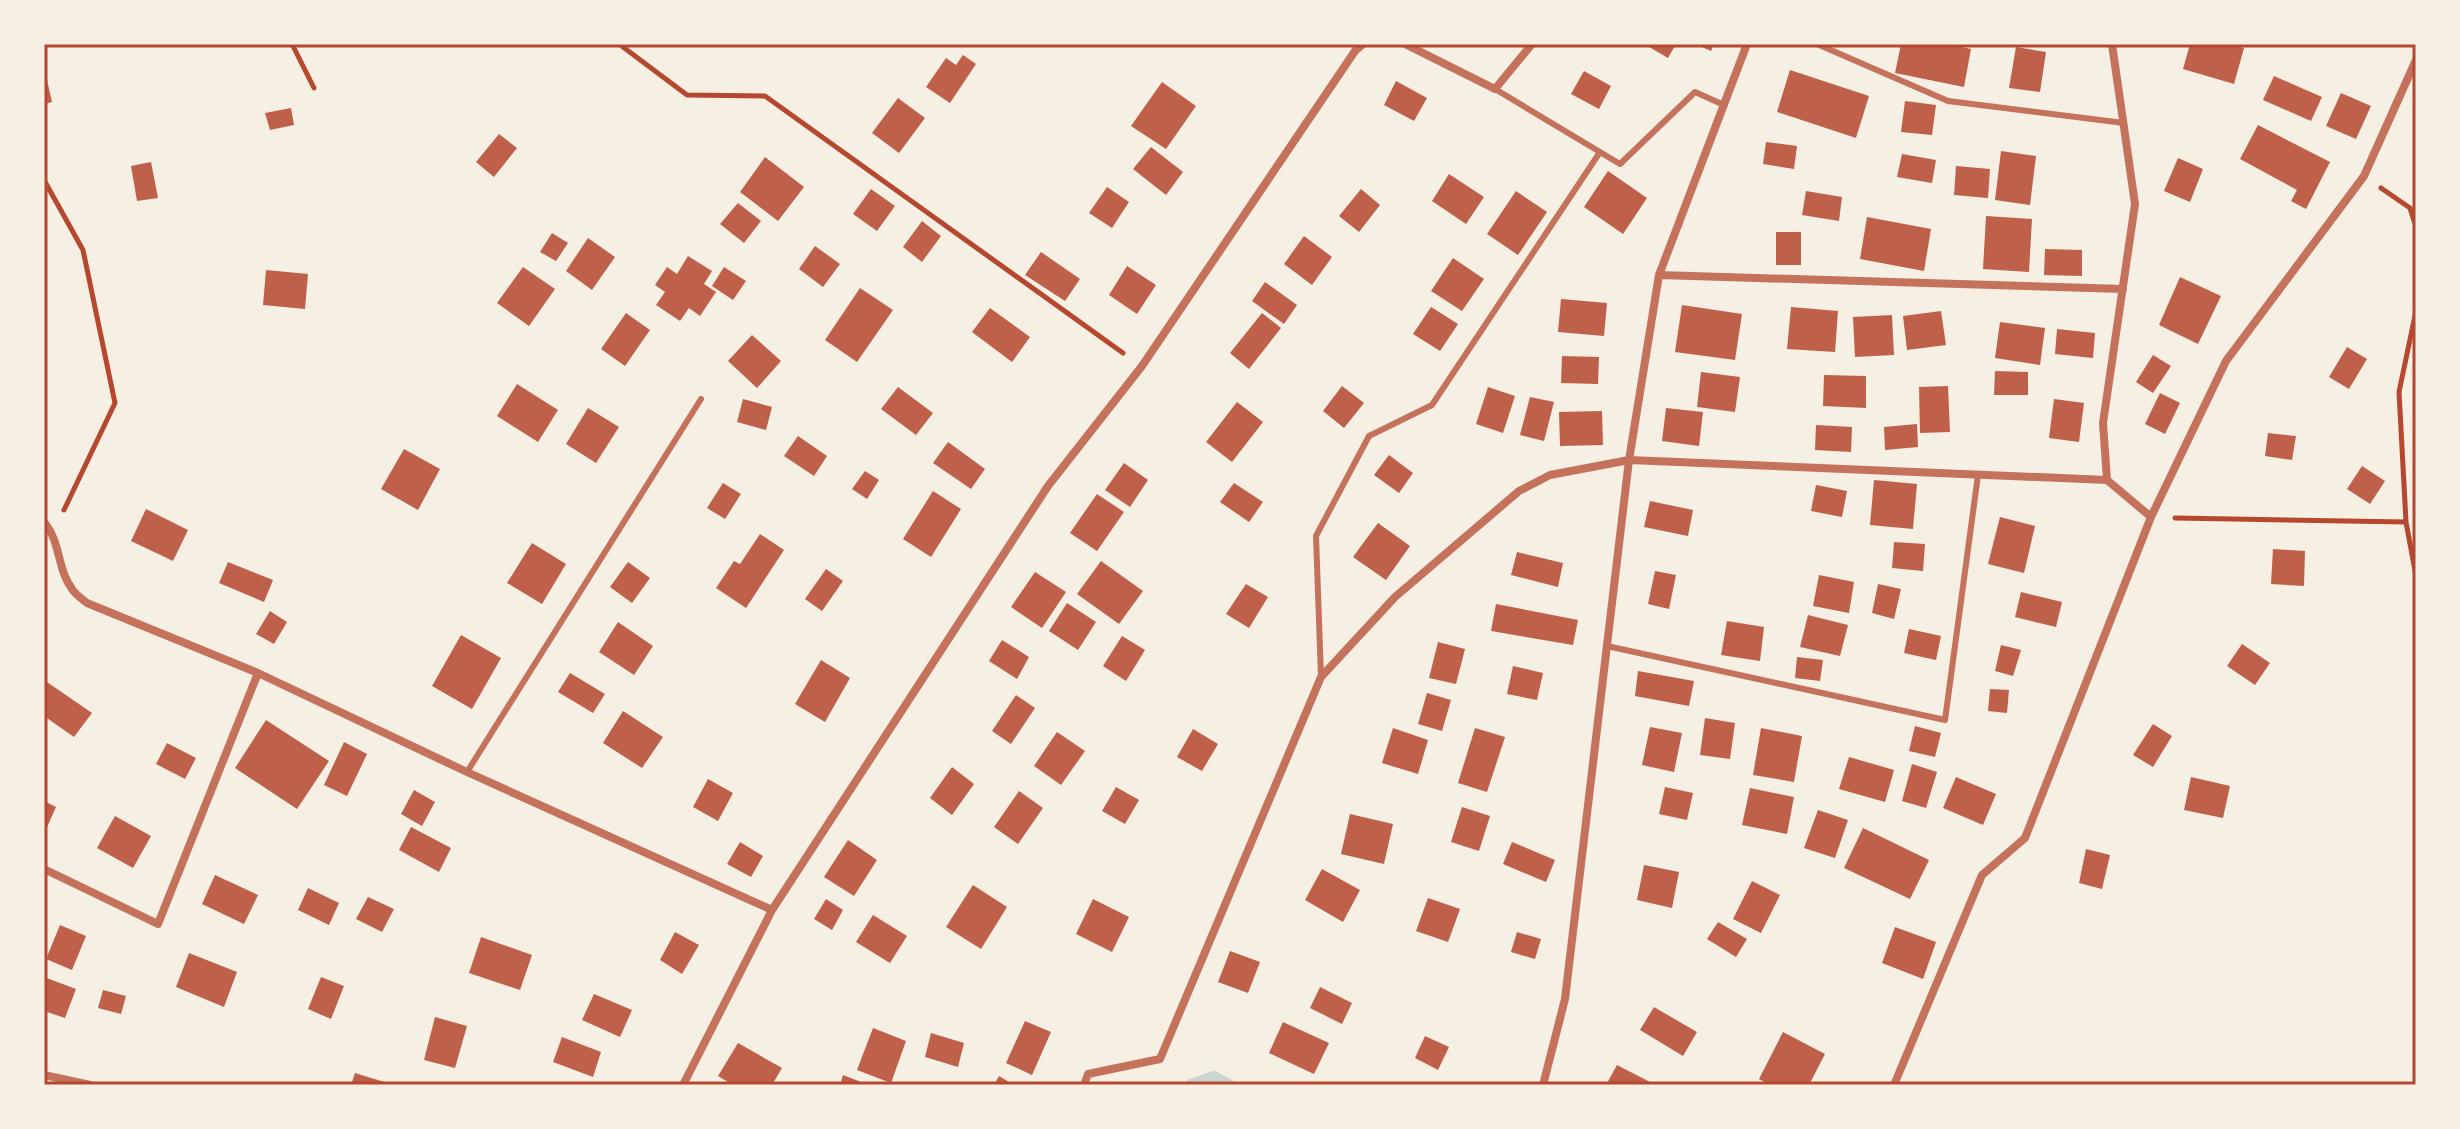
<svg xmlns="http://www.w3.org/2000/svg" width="2460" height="1129" font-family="Figtree,sans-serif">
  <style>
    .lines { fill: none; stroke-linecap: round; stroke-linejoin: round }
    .stream { stroke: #c9d6d2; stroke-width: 12 }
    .building { fill: #bf614a }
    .path { stroke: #b5482f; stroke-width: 5 }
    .service { stroke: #c5725c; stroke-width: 6 }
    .minor { stroke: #c5725c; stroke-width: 8 }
    .neatline { fill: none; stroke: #b5482f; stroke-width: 3 }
  </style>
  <rect width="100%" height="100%" fill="#f6efe4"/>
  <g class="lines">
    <path class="stream" d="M1191 1085 1214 1077 1229 1085"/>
  </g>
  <path class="building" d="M1644 44H1676L1668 58Z
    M1695 44H1714L1711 51Z
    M1901 44H1948L1971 49 1964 87 1895 73Z
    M2190 44H2229L2244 48 2234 84 2183 69Z
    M2016 47 2046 52 2040 92 2009 88Z
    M963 55 976 64 950 103 926 87 946 58 956 65Z
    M1790 70 1869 96 1856 138 1777 112Z
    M1584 71 1611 86 1599 109 1571 94Z
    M2274 76 2322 97 2311 121 2263 100Z
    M44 80H47L52 102 44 104Z
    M1396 81 1427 98 1414 121 1384 105Z
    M1162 82 1196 106 1166 149 1131 126Z
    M2341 93 2371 106 2356 139 2326 126Z
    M898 98 925 118 899 153 872 133Z
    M1905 101 1936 105 1932 135 1901 132Z
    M291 108 294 125 270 130 265 113Z
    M2258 125 2330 162 2306 209 2291 201 2297 190 2240 159Z
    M499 134 517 148 494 177 476 162Z
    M1766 142 1797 146 1794 169 1763 164Z
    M1151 147 1183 172 1166 195 1133 169Z
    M2001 151 2036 156 2030 205 1995 200Z
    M1902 154 1936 160 1932 183 1897 177Z
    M765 157 804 187 778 221 740 192Z
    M2178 158 2203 169 2190 202 2164 191Z
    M151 162 158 198 137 201 131 166Z
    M1956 166 1990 169 1988 198 1954 195Z
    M1608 171 1647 198 1623 234 1584 207Z
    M1449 174 1484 197 1466 224 1432 201Z
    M1107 187 1129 202 1112 228 1089 213Z
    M871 189 895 206 877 231 853 214Z
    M1361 189 1380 205 1359 232 1339 216Z
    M1516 191 1547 212 1518 255 1487 234Z
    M1806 191 1842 197 1839 221 1802 215Z
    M738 203 761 221 744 243 720 224Z
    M1986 216 2032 219 2029 272 1983 269Z
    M1867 217 1931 229 1924 271 1860 259Z
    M922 221 941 236 922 262 903 247Z
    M1776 232H1801V265H1776Z
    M552 233 568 243 556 261 540 252Z
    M1304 236 1332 257 1312 285 1284 264Z
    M588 238 615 257 592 290 566 271Z
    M815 246 840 264 823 287 799 269Z
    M2045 249 2082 250V276L2044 275Z
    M1041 252 1080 279 1065 301 1025 275Z
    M688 256 712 271 704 284 716 292 700 316 689 308 680 321 656 305 665 292 655 285 667 267 677 274Z
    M1453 258 1484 279 1462 311 1431 291Z
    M1127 266 1156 285 1137 314 1109 295Z
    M523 267 555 289 529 326 497 303Z
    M724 267 746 281 733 300 712 286Z
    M266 270 308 274 305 309 263 305Z
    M2180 277 2221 296 2198 344 2159 325Z
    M1265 282 1297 305 1284 324 1252 301Z
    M860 288 893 310 857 362 825 340Z
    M1561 299 1607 303 1604 336 1558 332Z
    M1682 305 1742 314 1735 360 1675 352Z
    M1431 307 1458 324 1440 351 1413 334Z
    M1791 307 1838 311 1835 352 1787 349Z
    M990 308 1030 337 1012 362 972 332Z
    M1941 311 1946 345 1907 350 1903 316Z
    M626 313 650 330 625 366 601 349Z
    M1262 313 1281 328 1249 369 1230 353Z
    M1892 315 1894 355 1855 357 1853 317Z
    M2000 322 2045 328 2040 365 1995 358Z
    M2057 329 2095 333 2093 358 2055 354Z
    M752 335 781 361 757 388 728 361Z
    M2347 347 2367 359 2349 389 2329 377Z
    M2153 355 2171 366 2153 393 2136 382Z
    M1562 356 1599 357 1598 384 1561 383Z
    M1995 371 2028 372V395H1994Z
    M1701 372 1740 377 1735 412 1697 407Z
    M1824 375 1866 376V408L1823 406Z
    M517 384 558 410 538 442 497 416Z
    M1342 386 1364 403 1344 428 1323 411Z
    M1948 386 1950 432 1920 433 1919 387Z
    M898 387 933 413 916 435 881 409Z
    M1488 387 1515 396 1503 433 1476 424Z
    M2160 393 2180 403 2165 434 2145 424Z
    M1530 397 1554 402 1544 441 1520 435Z
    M743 399 772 407 766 430 737 422Z
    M2054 399 2084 403 2079 442 2049 438Z
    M1237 402 1263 422 1232 462 1206 442Z
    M588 408 619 427 596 463 566 444Z
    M1666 408 1703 412 1699 446 1662 441Z
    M1602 411 1603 445 1560 446 1559 412Z
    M1917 424 1918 447 1885 450 1884 427Z
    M1816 425 1852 427 1851 452 1815 450Z
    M2268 433 2296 436 2292 460 2265 456Z
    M798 436 827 456 814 476 784 456Z
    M948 442 985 469 971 489 933 463Z
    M404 449 440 469 418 510 381 489Z
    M1389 455 1413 473 1399 493 1374 475Z
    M1124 463 1148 480 1130 507 1105 490Z
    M2362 466 2385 481 2370 504 2347 489Z
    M865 471 879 480 867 499 852 489Z
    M1874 480 1917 484 1913 529 1870 525Z
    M723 483 741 494 725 519 707 508Z
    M1234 483 1263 502 1249 522 1220 502Z
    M1816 485 1847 491 1842 517 1811 511Z
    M933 491 961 509 931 557 903 539Z
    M1097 494 1124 512 1097 551 1070 533Z
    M1650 501 1693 510 1688 536 1644 527Z
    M146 509 188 530 173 561 131 541Z
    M2000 517 2035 526 2024 573 1988 564Z
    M1378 523 1410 546 1386 580 1353 557Z
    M760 534 784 550 746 608 716 588 734 561 740 564Z
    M1894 542 1925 544 1923 571 1892 568Z
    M532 543 566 564 542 604 507 583Z
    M2273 549 2305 551 2304 586 2271 584Z
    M1517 552 1563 563 1558 587 1511 575Z
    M1101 561 1143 591 1119 624 1077 594Z
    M228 562 273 580 264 602 219 583Z
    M628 562 650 578 632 603 610 587Z
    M826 569 843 581 822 611 805 599Z
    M1655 571 1676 575 1669 609 1648 604Z
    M1035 572 1066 592 1042 628 1011 607Z
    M1819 575 1854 582 1849 613 1813 606Z
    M1246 584 1268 597 1249 628 1226 614Z
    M1878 584 1901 589 1894 619 1872 613Z
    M2021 592 2062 602 2056 627 2015 617Z
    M1067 603 1096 622 1078 650 1049 631Z
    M1496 604 1578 620 1573 645 1491 631Z
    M270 611 287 622 274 644 256 634Z
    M1808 615 1848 625 1840 656 1800 647Z
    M1727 621 1764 627 1760 661 1721 655Z
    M618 622 653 646 634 675 599 652Z
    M1909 629 1941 636 1936 660 1904 653Z
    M461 635 501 658 472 709 432 686Z
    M1122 636 1145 650 1126 681 1103 666Z
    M1002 640 1029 657 1017 679 989 661Z
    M1438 642 1465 649 1456 684 1429 678Z
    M2242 644 2270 663 2255 685 2227 666Z
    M2001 645 2021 650 2013 676 1995 671Z
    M1797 657 1823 660 1820 681 1795 678Z
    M821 660 850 678 825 722 795 704Z
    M1513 666 1543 673 1537 700 1507 694Z
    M1638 671 1694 681 1689 706 1635 696Z
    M570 673 605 694 593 713 558 692Z
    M44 680 92 713 74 737 44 716Z
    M1990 689 2009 690 2007 713 1988 711Z
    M1427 693 1451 700 1442 731 1418 724Z
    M1016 695 1035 708 1011 744 992 731Z
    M623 711 663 737 642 768 603 743Z
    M1705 718 1735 723 1730 759 1700 755Z
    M266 720 329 761 297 809 235 768Z
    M2153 724 2172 736 2153 767 2133 755Z
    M1915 726 1941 733 1935 757 1909 751Z
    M1650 727 1682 733 1674 772 1642 765Z
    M1393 728 1428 740 1418 774 1382 763Z
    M1475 728 1505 737 1487 792 1458 783Z
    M1761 728 1802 736 1794 782 1753 775Z
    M1193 729 1218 744 1202 771 1177 757Z
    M1057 732 1085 751 1061 785 1034 766Z
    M344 742 367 754 347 796 324 785Z
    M167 743 196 758 185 779 156 764Z
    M1849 757 1894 770 1885 802 1839 789Z
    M1912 764 1937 772 1926 808 1902 801Z
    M952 767 974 784 952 815 930 798Z
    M1956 777 1996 794 1983 825 1943 808Z
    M2191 777 2230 786 2223 818 2184 810Z
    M708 779 733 793 718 821 693 807Z
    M1116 787 1139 800 1125 824 1102 811Z
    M1665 787 1693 793 1687 820 1659 814Z
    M1750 788 1794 797 1787 834 1742 825Z
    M414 790 435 802 422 826 401 814Z
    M1019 791 1043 808 1018 844 994 827Z
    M44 801 56 807 44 834Z
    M1462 807 1490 816 1479 851 1451 842Z
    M1818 810 1848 820 1835 858 1804 848Z
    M1350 814 1393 824 1384 864 1341 854Z
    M115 816 151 836 133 868 97 848Z
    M411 827 451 848 439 872 399 850Z
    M1863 828 1929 860 1910 899 1844 868Z
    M848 840 877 860 854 896 824 877Z
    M740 842 763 856 751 877 727 864Z
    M1512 842 1555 860 1546 882 1503 864Z
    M2086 849 2110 855 2102 889 2079 883Z
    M1644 865 1679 872 1672 908 1637 900Z
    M1322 869 1360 890 1343 922 1305 900Z
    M215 875 258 895 244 924 202 904Z
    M1752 881 1780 895 1761 933 1733 919Z
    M973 885 1007 907 981 949 946 927Z
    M308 888 339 903 329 925 298 910Z
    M368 897 394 909 382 932 356 919Z
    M1428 898 1460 909 1448 942 1416 931Z
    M826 899 843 910 832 930 814 919Z
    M1093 899 1129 917 1112 952 1076 934Z
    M873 915 907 936 890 963 856 942Z
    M1718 922 1747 939 1736 957 1707 939Z
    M60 925 86 936 72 970 46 959Z
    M1895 927 1936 942 1923 979 1882 963Z
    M675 932 699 945 682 974 660 960Z
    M1517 932 1541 939 1535 959 1511 952Z
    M481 937 532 955 520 990 469 973Z
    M1230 951 1260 962 1248 993 1218 982Z
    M189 953 237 972 224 1007 176 987Z
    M44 977 76 989 65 1018 44 1011Z
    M321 977 344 986 331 1019 308 1009Z
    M1320 987 1352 1003 1342 1024 1310 1008Z
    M103 990 126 996 121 1014 98 1008Z
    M594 994 632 1010 620 1037 582 1020Z
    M1654 1007 1697 1032 1683 1056 1640 1030Z
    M435 1017 467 1026 455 1068 424 1060Z
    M1025 1021 1051 1032 1032 1075 1006 1063Z
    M1283 1022 1329 1043 1314 1074 1269 1053Z
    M873 1028 906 1041 891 1083 857 1070Z
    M1783 1032 1825 1054 1809 1085H1770L1759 1079Z
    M931 1033 964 1043 958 1067 925 1057Z
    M1425 1036 1449 1047 1438 1070 1415 1058Z
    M562 1037 601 1052 593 1077 553 1062Z
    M738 1043 782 1068 772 1085H733L718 1076Z
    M1617 1065 1650 1082 1649 1085H1606Z
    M355 1073 391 1084V1085H351Z
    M843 1075 869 1085H840Z
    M999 1076 1014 1085H994Z"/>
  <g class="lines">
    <path class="path" d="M292 44 314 88
      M619 44 687 95 765 96 1123 353
      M44 180 83 250 115 403 64 510
      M2381 188 2410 208 2416 227
      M2416 311 2399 392 2406 522 2416 576
      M2175 518 2406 522"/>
    <path class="service" d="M1817 44 1948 101 2124 123
      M1495 89 1620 164 1695 92 1724 105
      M1607 646 1945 720 1978 475
      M1321 677 1316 536 1369 436 1432 405 1600 152
      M467 772 701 399"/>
    <path class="minor" d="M1405 44 1495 89 1532 44
      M1659 275 2123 289
      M2151 517 2226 361 2364 176 2416 60
      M44 522C61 542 57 569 72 589 75 594 82 599 87 603L258 673 467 772 772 910
      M44 869 158 924 258 673
      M44 1075 90 1085
      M683 1085 772 910 1048 486 1142 366 1355 51 1363 44
      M1084 1085 1088 1074 1160 1059 1321 677 1395 597 1519 491 1550 475 1629 460 2107 480
      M1543 1085 1565 999 1629 460 1659 275 1747 44
      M1894 1085 1982 875 2025 838 2151 517 2107 480 2103 423 2135 204 2112 44"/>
  </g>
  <rect width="2460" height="1129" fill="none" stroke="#f6efe4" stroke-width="92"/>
  <rect x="46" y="46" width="2368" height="1037" class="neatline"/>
</svg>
